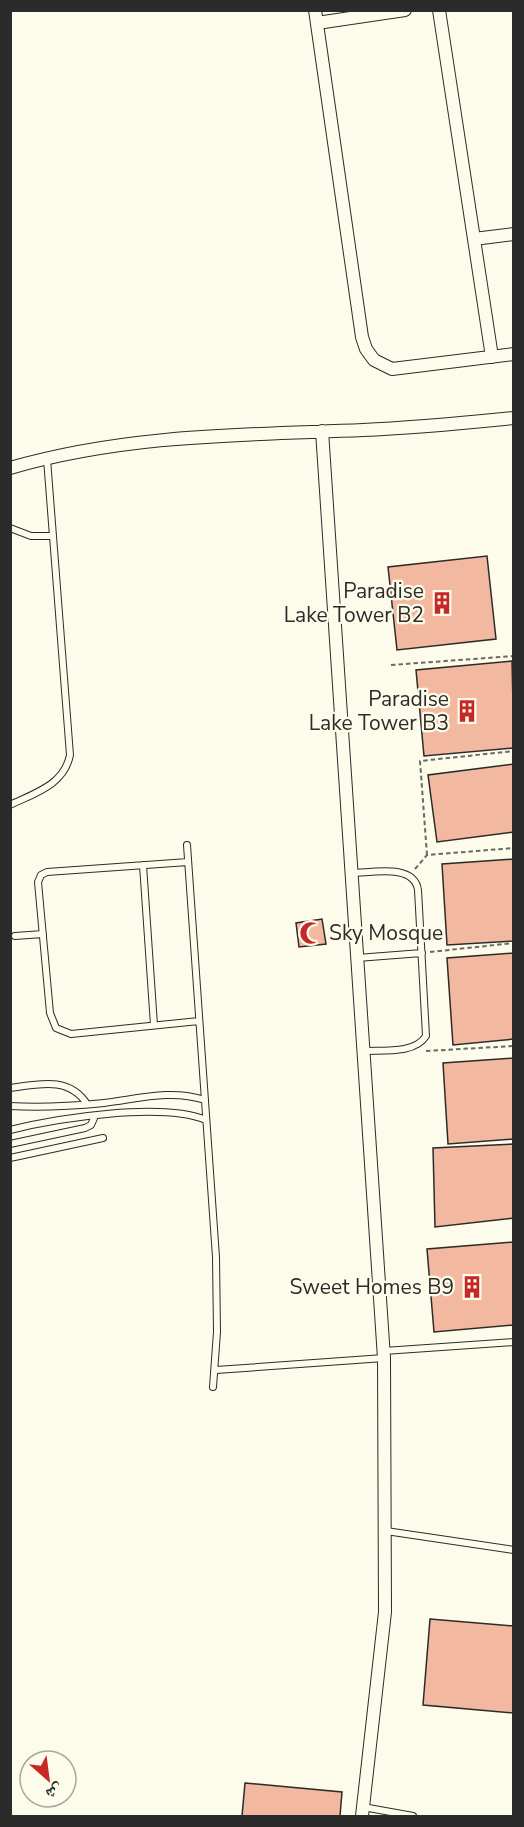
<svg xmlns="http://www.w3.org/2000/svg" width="524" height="1827" font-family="'Nunito Sans','Noto Naskh Arabic',sans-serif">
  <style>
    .building { fill: #f2b8a0; stroke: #2b2b2b; stroke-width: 1.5 }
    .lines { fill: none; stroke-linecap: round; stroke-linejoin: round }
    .service-casing { stroke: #2b2b2b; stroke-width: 8 }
    .minor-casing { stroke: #2b2b2b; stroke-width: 14 }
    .path { stroke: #6a6964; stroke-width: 2; stroke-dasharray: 4.5 3; stroke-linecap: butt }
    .service { stroke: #fdfbea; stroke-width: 6 }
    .minor { stroke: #fdfbea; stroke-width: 12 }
    .labels { text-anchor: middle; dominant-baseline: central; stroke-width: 4.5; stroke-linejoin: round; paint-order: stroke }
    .poi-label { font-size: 21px; fill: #2b2b2b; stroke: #fdfbea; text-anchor: end }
  </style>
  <rect width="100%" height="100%" fill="#fdfbea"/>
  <path class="building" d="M487 556 496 639 397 650 388 567Z
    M512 661 514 748 424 756 416 670Z
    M514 764V832L437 842 428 775Z
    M514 859V941L447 945 442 864Z
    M322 919 326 944 299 947 296 923Z
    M514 953V1039L453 1045 447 958Z
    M514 1058V1139L448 1144 443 1063Z
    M514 1144V1218L435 1227 433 1148Z
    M514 1242V1325L434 1332 427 1249Z
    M430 1619 514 1626V1713L423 1705Z
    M245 1783 342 1792 340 1816H242Z"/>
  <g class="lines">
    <g class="service-casing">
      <path id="service" d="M10 528 31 536H52
        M10 805C35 793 64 785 70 755L47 459
        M187 845 216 1257 217 1332 213 1387
        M188 862 47 872 41 875 38 882 50 1013 56 1028 71 1034 199 1021
        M143 865 154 1025
        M352 873C371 873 414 863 418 890L426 1036C415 1054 383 1050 364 1051
        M15 936 43 934
        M357 958 422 953
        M10 1088C39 1084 69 1076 87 1104
        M10 1106C41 1108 73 1106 104 1103 138 1099 170 1089 205 1100
        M10 1130C58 1118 161 1102 206 1120
        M10 1144 85 1128 91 1125 95 1116
        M10 1158 103 1138
        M384 1351 514 1342
        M216 1370 384 1358
        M386 1531 514 1550
        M363 1807 413 1816"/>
    </g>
    <g class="minor-casing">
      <path id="minor" d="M315 10 362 337 366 349 374 360 392 369 514 354
        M439 10 492 357
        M317 23 405 10
        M474 239 514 234
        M322 431 384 1358 385 1612 362 1816
        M10 468C127 434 244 435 363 430 414 428 464 423 514 418"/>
    </g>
    <path class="path" d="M391 665 514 656
      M427 855 420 761 514 751
      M415 869 427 855 514 848
      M430 952 514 943
      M426 1051 514 1046"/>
    <use href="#service" class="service"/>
    <use href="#minor" class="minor"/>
  </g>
  <defs>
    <g id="building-bare" transform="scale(1.8)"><path d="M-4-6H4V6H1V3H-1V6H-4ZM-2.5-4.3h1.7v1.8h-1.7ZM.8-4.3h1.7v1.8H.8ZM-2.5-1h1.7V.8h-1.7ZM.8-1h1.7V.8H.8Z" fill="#c62828" stroke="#fdfbea" stroke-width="2.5" paint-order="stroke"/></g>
    <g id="mosque-bare" transform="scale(1.8)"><path d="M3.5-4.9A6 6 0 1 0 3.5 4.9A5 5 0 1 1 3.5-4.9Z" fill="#c62828" stroke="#fdfbea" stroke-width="2.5" paint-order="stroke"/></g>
  </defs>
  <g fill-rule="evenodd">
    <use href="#building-bare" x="442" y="603"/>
    <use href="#building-bare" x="467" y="711"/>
    <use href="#mosque-bare" x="311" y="933"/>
    <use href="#building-bare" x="472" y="1287"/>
  </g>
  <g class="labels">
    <g class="poi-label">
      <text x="424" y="591">Paradise<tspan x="424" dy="24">Lake Tower B2</tspan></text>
      <text x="449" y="699">Paradise<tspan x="449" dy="24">Lake Tower B3</tspan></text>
      <text x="329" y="933" text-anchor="start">Sky Mosque</text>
      <text x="454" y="1287">Sweet Homes B9</text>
    </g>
  </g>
  <rect width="524" height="1827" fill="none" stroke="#2b2b2b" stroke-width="24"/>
  <g transform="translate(48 1779) rotate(152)"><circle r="28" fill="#fdfbea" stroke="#a9a89e" stroke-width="1.5"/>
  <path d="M0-4.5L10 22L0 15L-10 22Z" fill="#c62828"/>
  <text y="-9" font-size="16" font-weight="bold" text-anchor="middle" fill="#2b2b2b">ش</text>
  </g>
</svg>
